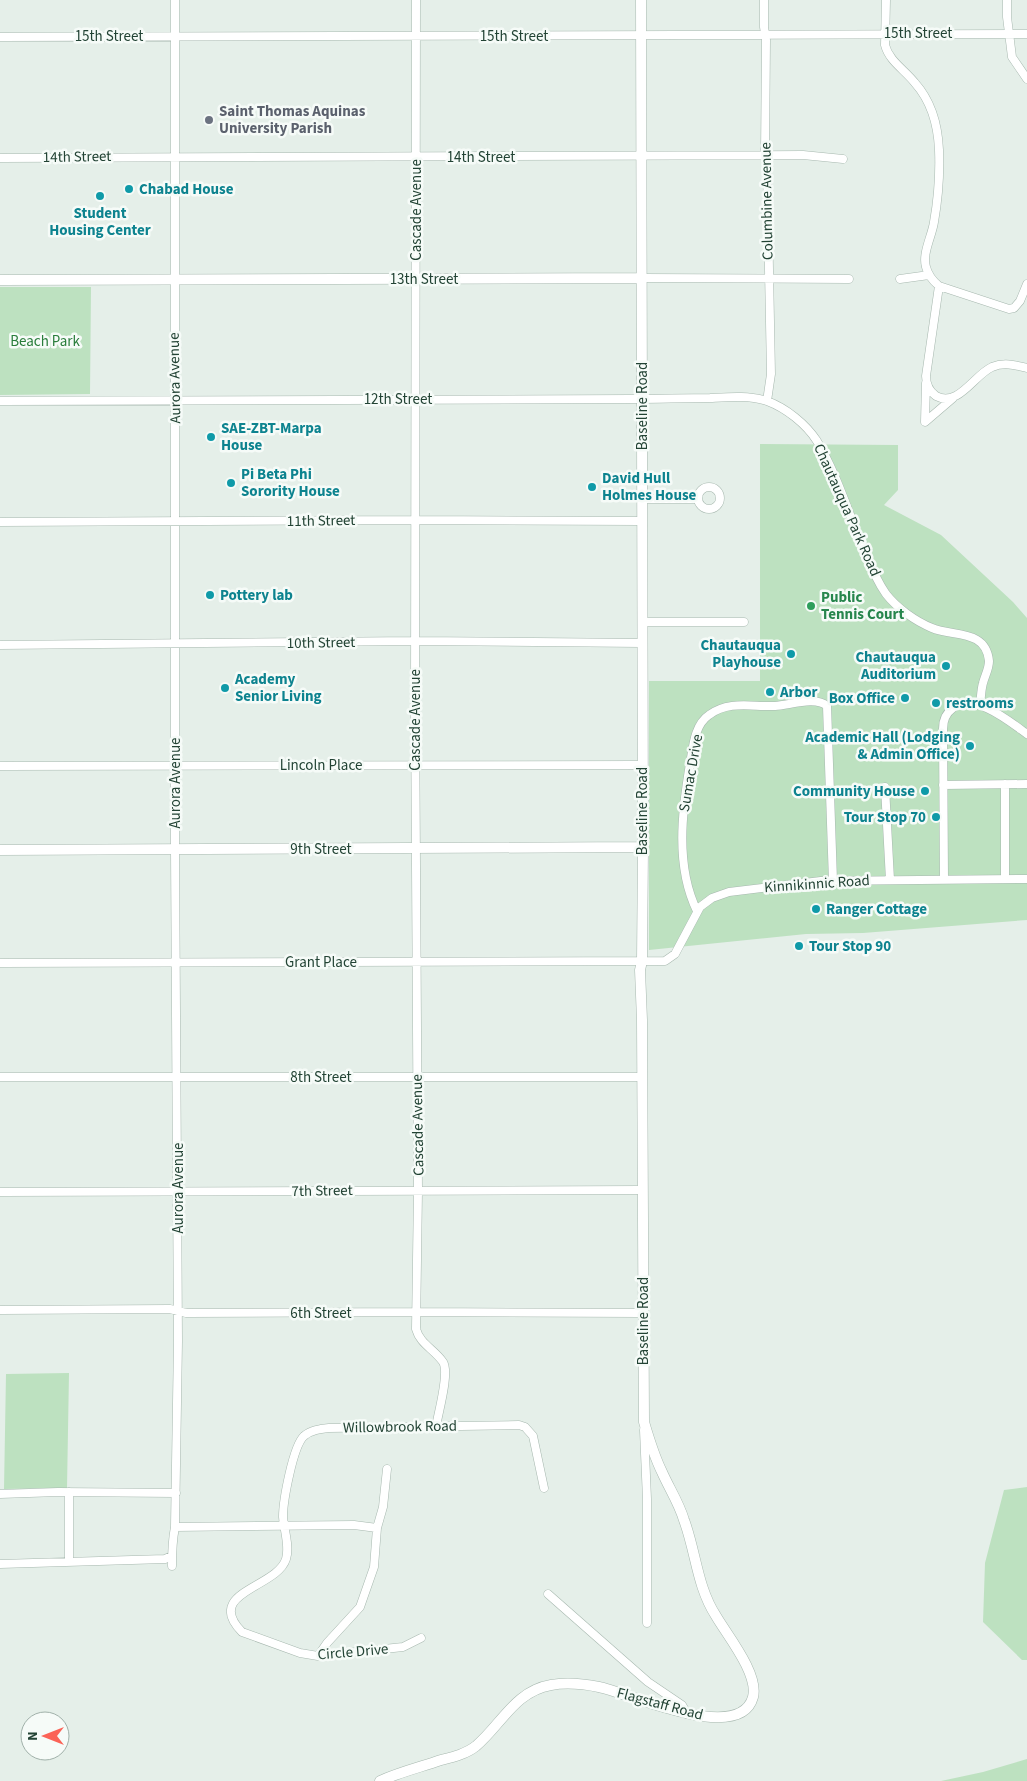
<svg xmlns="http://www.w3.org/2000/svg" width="1027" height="1781" font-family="'Source Sans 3',sans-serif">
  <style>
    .green { fill: #bde1c0 }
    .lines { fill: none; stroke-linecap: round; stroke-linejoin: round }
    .minor-casing { stroke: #a7b8af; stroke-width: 9 }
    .tertiary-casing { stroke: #a7b8af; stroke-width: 11 }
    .minor { stroke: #fff; stroke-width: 8 }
    .tertiary { stroke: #fff; stroke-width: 10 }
    .worship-dot { fill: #6b7280; stroke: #f6fbf8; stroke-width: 2 }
    .culture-dot { fill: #0f9aa8; stroke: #f6fbf8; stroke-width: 2 }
    .leisure-dot { fill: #2e9e5b; stroke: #f6fbf8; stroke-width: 2 }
    .labels { text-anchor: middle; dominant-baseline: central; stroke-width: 5; stroke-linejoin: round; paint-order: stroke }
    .street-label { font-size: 15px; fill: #224334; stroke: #f6fbf8 }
    .worship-label { font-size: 15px; font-weight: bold; fill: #5b616d; stroke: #f6fbf8; text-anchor: start }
    .culture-label { font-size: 15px; font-weight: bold; fill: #0d838f; stroke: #f6fbf8; text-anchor: start }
    .park-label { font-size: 15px; fill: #297d3b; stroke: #f6fbf8 }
    .leisure-label { font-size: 15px; font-weight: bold; fill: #27864d; stroke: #f6fbf8; text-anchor: start }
  </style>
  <rect width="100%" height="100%" fill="#e5efe9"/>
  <path class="green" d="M0 287H91L90 394 0 395Z
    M760 444 898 445V490L884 505 941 535 1013 602 1027 618V920L863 933 806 934 649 950V681H760Z
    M69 1373 67 1488 4 1489 6 1374Z
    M1027 1487V1660H1022L983 1622 985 1563 1004 1490Z
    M1027 1759V1781H941L983 1772Z"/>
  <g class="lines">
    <g class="minor-casing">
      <path id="minor" d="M416 0 415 704 418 1191 416 1329C420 1344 434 1349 443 1362 450 1373 438 1413 436 1427
        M764 0V27L766 40 765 156 767 166 771 374 767 401
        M886 0 885 45C889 61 905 70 915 83 931 101 938 126 939 150 940 174 938 199 934 222 932 236 922 253 926 267 928 275 933 281 939 286L1009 309 1014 308 1020 301 1027 284
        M1007 0V17L1012 57 1027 79
        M0 37 1027 34
        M0 158 803 155 843 159
        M642 278 849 279
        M900 279 929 275
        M939 286 926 376C926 384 929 391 936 396 958 408 974 375 992 367 1004 362 1015 365 1027 368
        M926 383 925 422 953 398
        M0 401 633 399C658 399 684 398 710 398 728 397 749 395 767 401 786 408 806 424 817 441 837 474 849 515 864 550 870 565 877 581 886 594 897 608 915 621 932 628 953 637 986 629 989 661 989 669 985 675 983 683 981 690 981 698 980 705
        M698 498a11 11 0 1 1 22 0a11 11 0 1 1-22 0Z
        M642 499H698
        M0 522 416 520 642 521
        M642 622H744
        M0 645 415 641 642 643
        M0 766 642 765
        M1005 784V879
        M943 785 1027 784
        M885 787 890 880
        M944 879 943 729C943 720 946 713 953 708 974 692 1009 721 1027 734
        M697 911C675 866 682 811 690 764 693 748 694 725 709 715 729 700 752 707 775 706 790 705 816 696 827 706L833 881
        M0 963 665 961 675 954 700 907 712 898 729 892 821 881 1027 879
        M0 1077H642
        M0 1192 643 1190
        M0 1310 170 1309 186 1313 417 1312 643 1313
        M644 1430 647 1499V1623
        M0 1494 58 1492 176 1493
        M175 1527 354 1525 377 1528
        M69 1561V1492
        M0 1564 165 1559 172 1556
        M172 1566C172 1555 173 1537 175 1527L178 1341 175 849V0
        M548 1594 648 1682 682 1705 687 1714
        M421 1638 403 1647 318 1656 300 1653 242 1632C203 1592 277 1588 286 1559 290 1546 284 1530 283 1517 283 1501 293 1446 304 1436 311 1430 320 1429 329 1428L519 1425 525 1427 533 1436 544 1488
        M318 1656 327 1643 360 1607 374 1567 377 1528 383 1507 387 1469"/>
    </g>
    <g class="tertiary-casing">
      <path id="tertiary" d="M0 280 642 278
        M0 850 643 847
        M380 1781C400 1772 421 1767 441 1760 453 1757 466 1754 476 1746 501 1725 515 1691 551 1685 567 1682 584 1684 599 1687 629 1693 740 1745 753 1697 759 1674 727 1635 716 1616 697 1587 696 1552 684 1520 679 1503 669 1488 662 1472 654 1456 649 1439 644 1422L642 1020 640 970 642 961 643 847 641 0"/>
    </g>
    <use href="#minor" class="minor"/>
    <use href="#tertiary" class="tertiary"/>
  </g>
  <circle class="worship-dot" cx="209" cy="120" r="5"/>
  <g class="culture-dot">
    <circle cx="129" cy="189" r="5"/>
    <circle cx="100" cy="196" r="5"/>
    <circle cx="211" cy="437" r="5"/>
    <circle cx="231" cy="483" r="5"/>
    <circle cx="592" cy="487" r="5"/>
    <circle cx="210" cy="595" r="5"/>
    <circle cx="791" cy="654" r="5"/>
    <circle cx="946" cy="666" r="5"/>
    <circle cx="225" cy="688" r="5"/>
    <circle cx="770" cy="692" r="5"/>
    <circle cx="905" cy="698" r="5"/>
    <circle cx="936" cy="703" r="5"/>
    <circle cx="970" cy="746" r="5"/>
    <circle cx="925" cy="791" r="5"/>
    <circle cx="936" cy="817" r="5"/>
    <circle cx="816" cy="909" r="5"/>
    <circle cx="799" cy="946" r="5"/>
  </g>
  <circle class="leisure-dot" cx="811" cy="606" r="5"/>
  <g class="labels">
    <g class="street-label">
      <text x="918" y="33">15th Street</text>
      <text x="109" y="36">15th Street</text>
      <text x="514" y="36">15th Street</text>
      <text transform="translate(77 157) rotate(-1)">14th Street</text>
      <text x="481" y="157">14th Street</text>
      <text transform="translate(767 201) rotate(-91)">Columbine Avenue</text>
      <text transform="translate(416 210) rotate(-90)">Cascade Avenue</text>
      <text x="424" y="279">13th Street</text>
      <text transform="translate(175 378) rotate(-91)">Aurora Avenue</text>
      <text x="398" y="399">12th Street</text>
      <text transform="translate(642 406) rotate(-90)">Baseline Road</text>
      <text transform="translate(847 510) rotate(66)">Chautauqua Park Road</text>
      <text transform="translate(321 521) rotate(-1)">11th Street</text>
      <text transform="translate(321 643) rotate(-1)">10th Street</text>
      <text transform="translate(415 720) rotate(-90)">Cascade Avenue</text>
      <text x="321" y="765">Lincoln Place</text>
      <text transform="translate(691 773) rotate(-80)">Sumac Drive</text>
      <text transform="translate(175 783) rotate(-90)">Aurora Avenue</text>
      <text transform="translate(642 811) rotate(-90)">Baseline Road</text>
      <text x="321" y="849">9th Street</text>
      <text transform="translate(817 884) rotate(-4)">Kinnikinnic Road</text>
      <text x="321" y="962">Grant Place</text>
      <text x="321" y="1077">8th Street</text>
      <text transform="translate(418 1125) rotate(-91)">Cascade Avenue</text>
      <text transform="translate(178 1188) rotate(-90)">Aurora Avenue</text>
      <text transform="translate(322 1191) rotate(-1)">7th Street</text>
      <text x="321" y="1313">6th Street</text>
      <text transform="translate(643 1321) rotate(-90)">Baseline Road</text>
      <text transform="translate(400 1427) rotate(-1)">Willowbrook Road</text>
      <text transform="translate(353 1652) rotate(-5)">Circle Drive</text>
      <text transform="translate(660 1704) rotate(15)">Flagstaff Road</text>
    </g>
    <g class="worship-label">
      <text x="219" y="111">Saint Thomas Aquinas<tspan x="219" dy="17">University Parish</tspan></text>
    </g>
    <g class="culture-label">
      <text x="139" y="189">Chabad House</text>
      <text x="100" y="213" text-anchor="middle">Student<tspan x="100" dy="17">Housing Center</tspan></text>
      <text x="221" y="428">SAE-ZBT-Marpa<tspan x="221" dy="17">House</tspan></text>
      <text x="241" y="474">Pi Beta Phi<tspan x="241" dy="17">Sorority House</tspan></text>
      <text x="602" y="478">David Hull<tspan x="602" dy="17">Holmes House</tspan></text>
      <text x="220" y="595">Pottery lab</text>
      <text x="781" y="645" text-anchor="end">Chautauqua<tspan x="781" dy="17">Playhouse</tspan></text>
      <text x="936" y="657" text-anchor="end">Chautauqua<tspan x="936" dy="17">Auditorium</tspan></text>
      <text x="235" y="679">Academy<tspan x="235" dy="17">Senior Living</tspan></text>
      <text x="780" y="692">Arbor</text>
      <text x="895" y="698" text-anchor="end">Box Office</text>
      <text x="946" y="703">restrooms</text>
      <text x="960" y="737" text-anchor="end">Academic Hall (Lodging<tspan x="960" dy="17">&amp; Admin Office)</tspan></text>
      <text x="915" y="791" text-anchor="end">Community House</text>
      <text x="926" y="817" text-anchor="end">Tour Stop 70</text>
      <text x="826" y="909">Ranger Cottage</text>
      <text x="809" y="946">Tour Stop 90</text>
    </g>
    <g class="park-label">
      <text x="45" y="341">Beach Park</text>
    </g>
    <g class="leisure-label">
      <text x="821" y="597">Public<tspan x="821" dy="17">Tennis Court</tspan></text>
    </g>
  </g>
  <g transform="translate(45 1736) rotate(270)"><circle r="24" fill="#f6fbf8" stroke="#a1b1aa"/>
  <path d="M0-4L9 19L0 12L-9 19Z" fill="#fb6357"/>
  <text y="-8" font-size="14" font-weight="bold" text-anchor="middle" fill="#224334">N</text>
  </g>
</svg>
